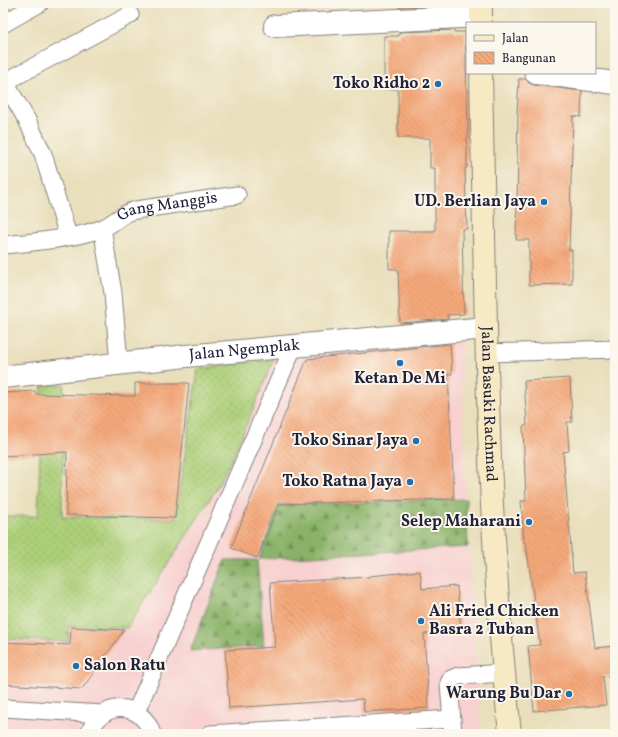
<svg xmlns="http://www.w3.org/2000/svg" width="618" height="737" font-family="Vollkorn,serif">
  <style>
    .built { fill: #f7d0cf; fill-rule: evenodd }
    .grass { fill: url(#grass-dots); stroke: #67785a }
    .forest { fill: url(#forest-firs); stroke: #566a52 }
    .building { fill: url(#building-back-hatch) }
    .lines { fill: none; stroke-linecap: round; stroke-linejoin: round }
    .service-casing { stroke: #86807c; stroke-width: 19 }
    .minor-casing { stroke: #86807c; stroke-width: 24 }
    .secondary-casing { stroke: #86807c; stroke-width: 24 }
    .service { stroke: #fff; stroke-width: 17 }
    .minor { stroke: #fff; stroke-width: 22 }
    .secondary { stroke: #f6e9c3; stroke-width: 22 }
    .poi-dot { fill: #1f6fb2; stroke: #fbf7ec; stroke-width: 1.5 }
    .labels { text-anchor: middle; dominant-baseline: central; stroke-width: 4; stroke-linejoin: round; paint-order: stroke }
    .poi-label { font-size: 16px; font-weight: bold; fill: #22223b; stroke: #fbf7ec; text-anchor: end }
    .street-label { font-size: 16px; fill: #22223b; stroke: #fbf7ec }
  </style>
  <defs>
    <pattern id="grass-dots" width="8" height="8" patternUnits="userSpaceOnUse"><rect width="8" height="8" fill="#accf78"/><path d="M2 2h.1M6 6h.1" fill="none" stroke="#94b169" stroke-width="1.8" stroke-linecap="round"/></pattern>
    <pattern id="forest-firs" width="22" height="20" patternUnits="userSpaceOnUse"><rect width="22" height="20" fill="#89b268"/><path d="M5 1l3.5 6h-7zM16 11l3.5 6h-7z" fill="#709057"/></pattern>
    <pattern id="building-back-hatch" width="6" height="6" patternUnits="userSpaceOnUse"><rect width="6" height="6" fill="#f5a87a"/><path d="M-1 5l2 2M0 0l6 6M5-1l2 2" fill="none" stroke="#d2906a"/></pattern>
  </defs>
  <rect width="100%" height="100%" fill="#fbf7ec"/>
  <filter id="ink" filterUnits="userSpaceOnUse"><feTurbulence type="fractalNoise" baseFrequency=".025" numOctaves="2"/><feDisplacementMap in="SourceGraphic" scale="8" xChannelSelector="R" yChannelSelector="G"/><feConvolveMatrix kernelMatrix="1 2 1 2 8 2 1 2 1" color-interpolation-filters="sRGB"/></filter>
  <filter id="wash" filterUnits="userSpaceOnUse"><feTurbulence type="fractalNoise" baseFrequency=".012" numOctaves="4" result="noise"/><feDisplacementMap in="SourceGraphic" scale="16" xChannelSelector="R" yChannelSelector="G"/><feGaussianBlur stdDeviation="0.9" result="paint"/><feColorMatrix in="noise" values="0 0 0 0 0 0 0 0 0 0 0 0 0 0 0 0 0 1.4 0 .05"/><feComposite in="paint" operator="in"/></filter>
  <g filter="url(#wash)">
    <rect width="100%" height="100%" fill="#e9dfbc"/>
    <path class="built" d="M461 341 466 499 279 505 260 559 468 547 481 734H3V639L68 642V626L127 628 185 537 198 369 306 355ZM257 560 264 646 190 651 225 561Z"/>
    <path class="grass" d="M274 359 233 457 215 491 127 628 69 626 68 642 3 639V516H38L42 386 64 384 62 517 175 519 198 369Z"/>
    <path class="forest" d="M466 499 468 547 259 559 279 505Z
      M225 560H257L264 646 190 651Z"/>
    <g id="blocks">
      <path class="building" d="M399 3H454V5L399 7Z
        M454 30V32H465L468 126V138H467V168H465L467 229H462L464 314 447 315 448 319 400 323 398 269H389V231H435V168H430V138H398V89H384V36H399V32Z
        M519 79H526L529 83 534 85 582 91 581 117 573 116 569 250H572V284L529 285V240H516L518 161H517L518 113H517Z
        M450 344 452 374H448L454 499 279 504 257 558 231 548 307 359Z
        M570 378 572 422H567L569 451 563 452 573 573 585 572 595 648 615 646V675L603 676 606 705 534 711 528 646 540 645 526 543H524L521 501H526L523 426 527 425 524 381Z
        M135 383H189L175 518 66 515 67 452 3 456V393L35 391 36 394 135 396Z
        M420 571 422 589 457 586 461 631 424 634 429 708 364 712 363 699 229 708 225 650 275 647 270 583 369 577V576Z
        M71 627 124 630 82 689 3 684V642L70 645Z"/>
    </g>
  </g>
  <g filter="url(#ink)">
    <use href="#blocks" fill-opacity="0" stroke="#86807c" stroke-width="1"/>
    <g class="lines">
      <g class="service-casing">
        <g id="service">
          <path d="M3 24 40 3"/>
          <path d="M3 79 27 120 43 154 68 236"/>
          <path d="M5 82 130 15"/>
          <path d="M102 228 113 293 119 364"/>
          <path id="s1" d="M3 245C35 242 70 239 101 229 114 224 121 213 136 210L237 195"/>
          <path d="M487 353 615 349"/>
          <path d="M3 708 103 714"/>
          <path d="M136 712 294 345"/>
          <path d="M89 734C100 700 142 700 152 734"/>
          <path d="M210 734 452 719"/>
          <path d="M453 734 449 683 451 679 458 676 504 673"/>
        </g>
      </g>
      <g class="minor-casing">
        <g id="minor">
          <path d="M275 26 481 16"/>
          <path d="M536 73 615 83"/>
          <path id="s2" d="M3 377 186 356 486 328"/>
        </g>
      </g>
      <g class="secondary-casing">
        <g id="secondary">
          <path d="M481 3V23"/>
          <path id="s3" d="M481 73C484 217 485 361 492 505 496 582 502 658 510 734"/>
        </g>
      </g>
      <use href="#service" class="service"/>
      <use href="#minor" class="minor"/>
      <use href="#secondary" class="secondary"/>
    </g>
  </g>
  <g class="poi-dot">
    <circle cx="438" cy="84" r="4"/>
    <circle cx="544" cy="202" r="4"/>
    <circle cx="400" cy="363" r="4"/>
    <circle cx="416" cy="441" r="4"/>
    <circle cx="410" cy="482" r="4"/>
    <circle cx="529" cy="522" r="4"/>
    <circle cx="421" cy="621" r="4"/>
    <circle cx="76" cy="666" r="4"/>
    <circle cx="569" cy="694" r="4"/>
  </g>
  <g class="labels">
    <g class="poi-label">
      <text x="430" y="84">Toko Ridho 2</text>
      <text x="536" y="202">UD. Berlian Jaya</text>
      <text x="400" y="379" text-anchor="middle">Ketan De Mi</text>
      <text x="408" y="441">Toko Sinar Jaya</text>
      <text x="402" y="482">Toko Ratna Jaya</text>
      <text x="521" y="522">Selep Maharani</text>
      <text x="429" y="612" text-anchor="start">Ali Fried Chicken<tspan x="429" dy="18">Basra 2 Tuban</tspan></text>
      <text x="84" y="666" text-anchor="start">Salon Ratu</text>
      <text x="561" y="694">Warung Bu Dar</text>
    </g>
    <g class="street-label">
      <text stroke="none"><textPath href="#s1" startOffset="171">Gang Manggis</textPath></text>
      <text stroke="none"><textPath href="#s2" startOffset="243">Jalan Ngemplak</textPath></text>
      <text stroke="none"><textPath href="#s3" startOffset="331">Jalan Basuki Rachmad</textPath></text>
    </g>
  </g>
  <rect width="618" height="737" fill="none" stroke="#fbf7ec" stroke-width="16"/>
  <rect x="466" y="22" width="130" height="52" fill="#fbf7ec" stroke="#a4a2a5"/>
  <rect x="474" y="35" width="20" height="6" fill="#f6e9c3" stroke="#a4a2a5"/>
  <text x="502" y="42" font-size="12" fill="#22223b">Jalan</text>
  <rect x="474" y="52" width="20" height="12" fill="url(#building-back-hatch)" stroke="#a4a2a5"/>
  <text x="502" y="62" font-size="12" fill="#22223b">Bangunan</text>
</svg>
